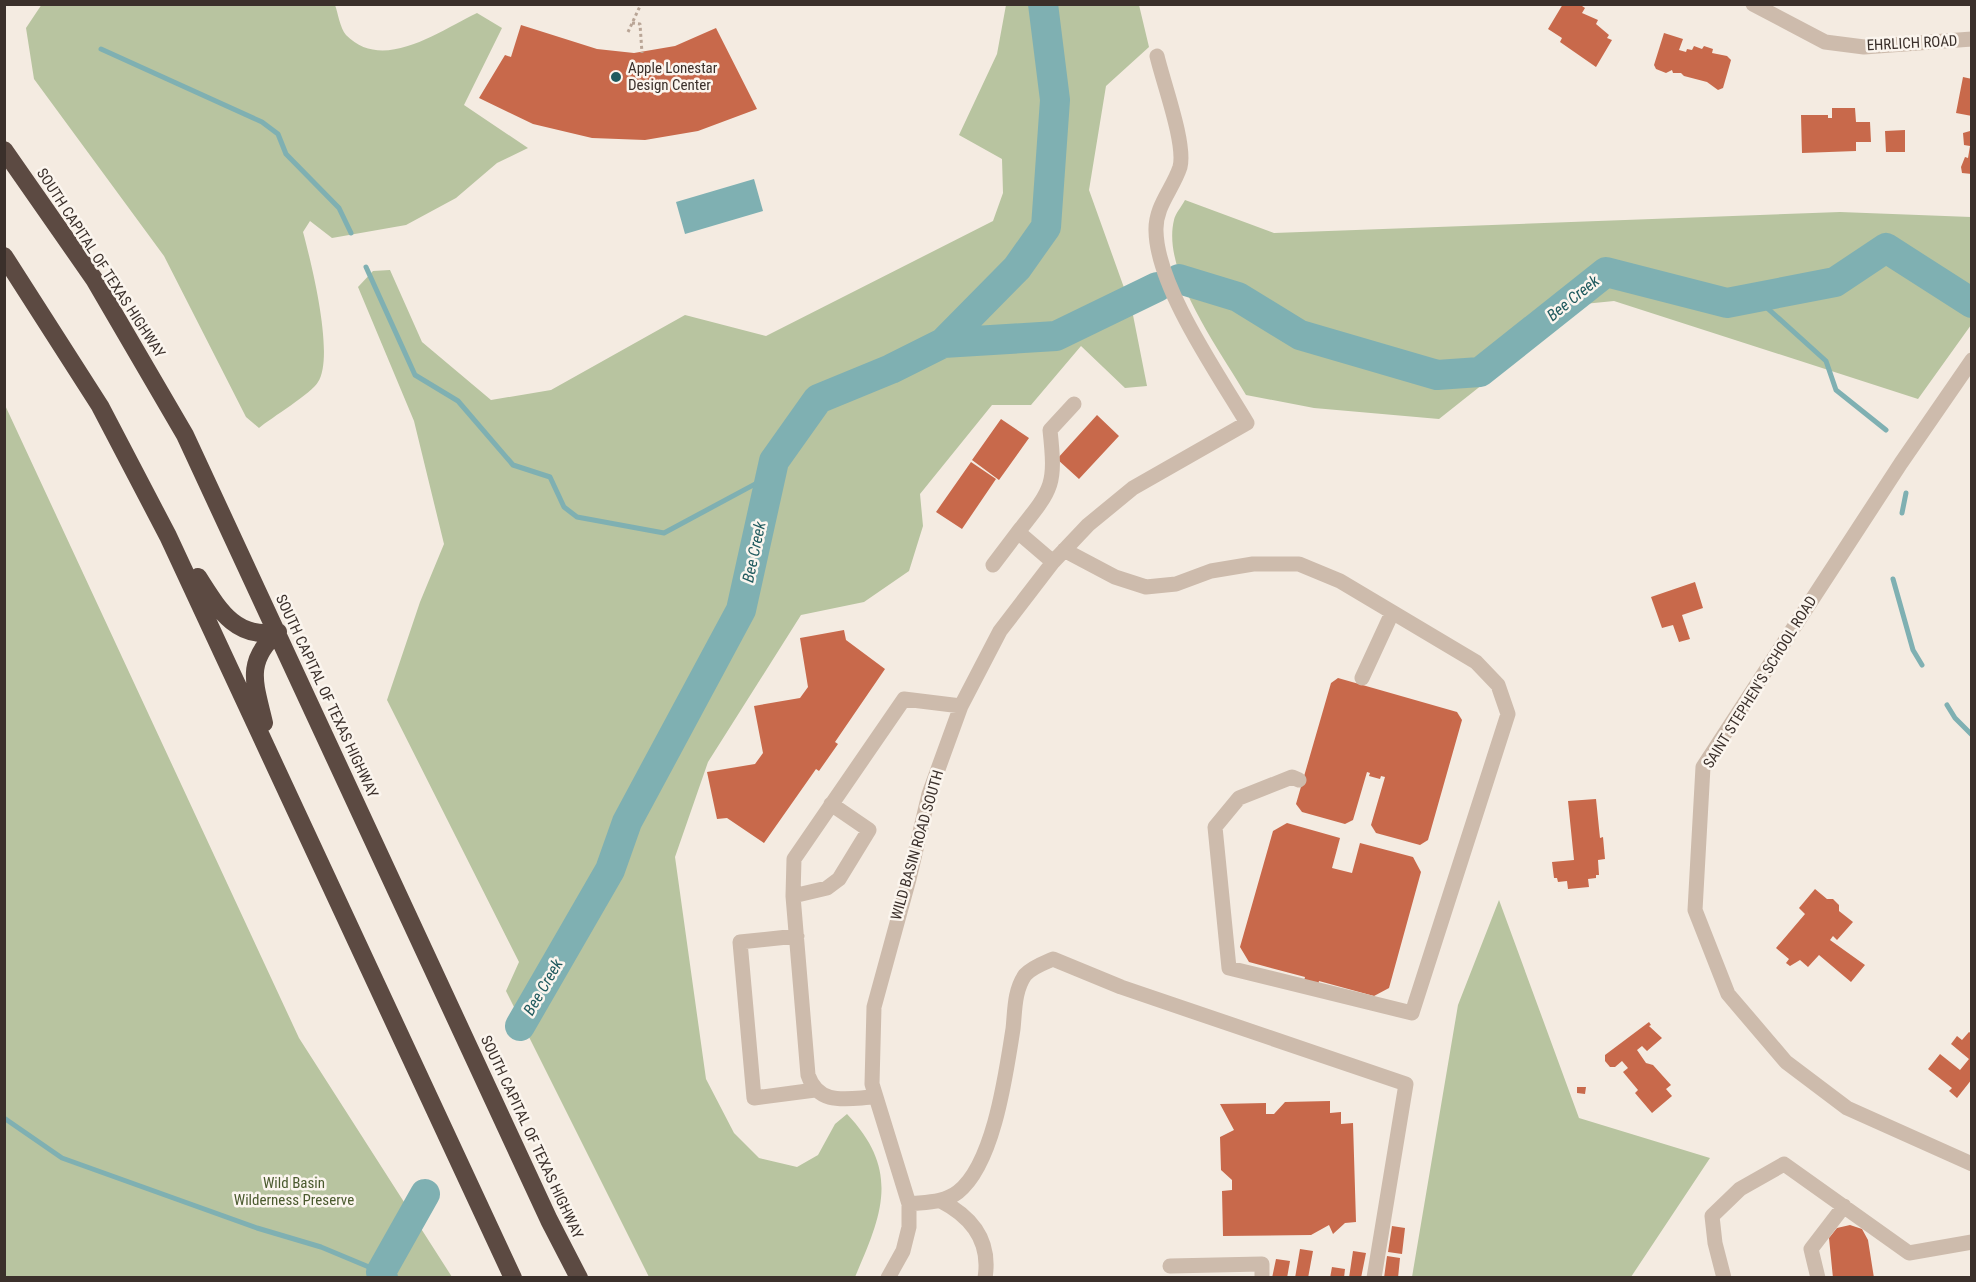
<svg xmlns="http://www.w3.org/2000/svg" width="1976" height="1282" font-family="'Roboto Condensed',sans-serif">
  <style>
    .green { fill: #b8c4a0 }
    .water { fill: #7fb0b2 }
    .lines { fill: none; stroke-linecap: round; stroke-linejoin: round }
    .stream { stroke: #7fb0b2; stroke-width: 5 }
    .river { stroke: #7fb0b2; stroke-width: 30 }
    .building { fill: #c8694b }
    .path { stroke: #b9a596; stroke-width: 3; stroke-dasharray: 3 3; stroke-linecap: butt }
    .minor { stroke: #cdbbac; stroke-width: 15 }
    .highway { stroke: #5c4a42; stroke-width: 18 }
    .poi-dot { fill: #1f5a5e; stroke: #fbf5ee; stroke-width: 2 }
    .labels { text-anchor: middle; dominant-baseline: central; stroke-width: 5; stroke-linejoin: round; paint-order: stroke }
    .street-label { font-size: 15px; fill: #3b302b; stroke: #fbf5ee }
    .poi-label { font-size: 15px; fill: #3b302b; stroke: #fbf5ee; text-anchor: start }
    .park-label { font-size: 15px; fill: #4a5a2e; stroke: #fbf5ee }
    .water-label { font-size: 16px; font-style: italic; fill: #1f5a5e; stroke: #fbf5ee }
  </style>
  <rect width="100%" height="100%" fill="#f4ebe1"/>
  <path class="green" d="M42 4 335 5C338 13 340 28 346 35 383 73 439 31 477 13L502 28 464 105 528 148 497 163 456 198 406 225 332 238 310 221 303 232C311 262 335 356 318 382 312 393 271 418 259 428L246 417 164 256 34 79 26 28Z
    M1006 5H1139L1149 47 1106 86 1089 190 1132 310 1147 386 1125 388 1081 346 1031 405H992L920 494 923 526 909 571 864 602 801 615 708 762 675 857 706 1079 734 1133 759 1158 797 1167 818 1155 835 1124 847 1114C901 1171 882 1214 855 1277H649L506 991 519 962 387 700 420 602 444 544 414 421 358 287 373 271 390 270 422 342 491 400 551 390 685 315 766 336 993 221 1003 193 1002 159 959 135 997 54Z
    M1185 200 1274 233 1840 212 1971 217V325L1918 399 1614 301 1584 304 1439 419 1314 408 1246 395C1221 352 1161 272 1174 220 1175 214 1182 206 1185 200Z
    M4 403 299 1038 452 1277H5Z
    M1499 900 1579 1118 1710 1158 1631 1277H1412L1458 1005Z"/>
  <path class="water" d="M754 179 763 211 685 234 676 202Z"/>
  <g class="lines">
    <path class="stream" d="M101 49 262 122 278 134 286 154 339 208 351 233
      M366 267 415 375 458 401 513 465 550 477 564 507 577 517 664 533 770 476
      M1755 297 1826 361 1836 390 1886 430
      M1902 513 1906 493
      M1893 579 1913 650 1922 665
      M1947 705 1955 718 1972 735
      M4 1118 62 1158 257 1228 321 1247 381 1272"/>
    <path class="river" d="M1179 279 1238 297 1300 335 1437 375 1480 372 1606 272 1727 303 1835 282 1886 248 1972 303
      M943 343 1017 268 1046 227 1055 100 1043 4
      M520 1026 610 870 627 822 741 610 774 461 818 399 891 369 943 343 1056 336 1157 287
      M383 1278 381 1272 425 1194"/>
  </g>
  <path class="building" d="M1563 4H1579L1585 8 1582 13 1598 20 1596 24 1609 35 1607 38 1612 40 1596 67 1560 42 1562 38 1548 29Z
    M521 25 597 49 634 53 675 46 716 28 757 109 698 131 645 140 592 138 533 124 479 98 505 55 511 57Z
    M1664 33 1683 39 1679 50 1686 52 1687 49 1692 50 1694 46 1702 49 1704 46 1713 49 1712 53 1727 56 1731 60 1723 88 1718 90 1707 82 1684 76 1681 73H1673L1672 70 1666 73 1656 69 1654 65Z
    M1963 77 1972 79V116L1956 113Z
    M1832 108H1855L1856 122H1870L1871 142H1856V151L1802 153 1801 115H1828V118H1832Z
    M1970 126 1972 127V174L1962 173 1961 167 1965 157 1968 158 1970 146 1964 145 1963 133 1970 131Z
    M1905 130V152H1886L1885 131Z
    M1097 415 1119 436 1079 479 1057 459Z
    M1001 419 1029 438 999 480 972 460Z
    M971 462 996 479 962 529 936 512Z
    M1695 582 1703 608 1682 615 1690 639 1679 642 1673 625 1662 628 1651 597Z
    M844 630 846 640 885 669 835 742 838 744 819 771 816 769 764 843 727 818 717 819 707 772 755 764 763 753 754 706 800 698 808 687 800 638Z
    M1338 678 1457 712 1462 720 1428 840 1420 845 1376 833 1371 825 1385 777 1381 776 1380 779 1369 776 1370 773 1367 772 1353 820 1345 824 1302 812 1296 804 1331 683Z
    M1596 799 1600 838 1603 837 1605 859 1598 860 1599 875H1596V878L1588 879 1589 887 1568 889 1567 881 1558 882 1557 878H1554L1552 862 1574 860 1568 801Z
    M1287 823 1340 838 1332 868 1352 873 1360 843 1413 857 1421 872 1389 988 1374 996 1319 981 1318 985 1304 981 1305 977 1249 962 1240 947 1273 831Z
    M1815 889 1827 899H1833L1839 905V911L1853 922 1837 940 1833 936 1830 940 1865 965 1851 982 1819 955 1808 967 1800 960 1790 966 1786 963 1789 959 1776 948 1805 914 1799 908Z
    M1649 1022 1651 1025 1649 1026 1662 1038 1647 1051 1642 1046 1637 1050 1646 1063 1653 1065 1671 1085 1666 1089 1672 1096 1652 1113 1635 1093 1638 1090 1623 1072 1628 1068 1622 1061 1615 1067H1610L1605 1061V1055Z
    M1969 1032 1972 1034V1079L1957 1098 1949 1091 1952 1088 1928 1069 1940 1054 1960 1070 1969 1059 1951 1044 1957 1036 1962 1040Z
    M1577 1087H1586L1585 1094 1577 1093Z
    M1330 1101V1113L1341 1112V1124L1353 1123 1356 1222 1345 1223 1333 1234 1329 1225 1311 1235 1223 1236 1222 1191 1232 1190V1180L1221 1170 1220 1137 1234 1130 1220 1104 1266 1103V1114H1274L1285 1102Z
    M1850 1225 1862 1229 1868 1240 1874 1278H1833L1829 1238 1837 1228Z
    M1392 1226 1405 1228 1402 1254 1388 1252Z
    M1300 1249 1313 1251 1308 1278H1295Z
    M1353 1251 1366 1253 1361 1278H1349Z
    M1387 1256 1400 1258 1398 1278H1384Z
    M1276 1259 1290 1261 1287 1278H1272Z
    M1332 1267 1345 1269 1344 1278H1330Z"/>
  <g class="lines">
    <path class="path" d="M632 23 640 24 642 53
      M628 32 641 4"/>
    <path class="minor" d="M1753 4 1825 42 1864 47 1972 39
      M1972 360 1901 463 1703 767 1695 910 1728 994 1786 1062 1847 1108 1972 1164
      M1018 532C1053 488 1056 486 1050 430L1074 404
      M1064 550 1115 577 1146 587 1176 584 1211 571 1253 564H1299L1340 581 1476 662 1498 685 1508 714 1412 1013 1229 968 1215 827 1239 798 1292 777 1299 780
      M993 565 1018 532 1053 562
      M1362 678 1392 613
      M793 896 827 888 839 879 869 830 831 804
      M797 936 740 942 754 1098 815 1090
      M875 1097C848 1098 819 1107 808 1075L793 896 794 859 904 699 961 706
      M941 1201C972 1217 991 1241 985 1278
      M909 1204C925 1202 944 1203 958 1192 994 1164 1006 1073 1013 1029 1015 1011 1014 991 1025 975 1032 967 1044 963 1053 959L1121 987 1406 1084 1374 1278
      M1170 1266 1262 1264V1278
      M888 1278 903 1251 909 1227V1204L872 1084 874 1007 909 879 929 794 961 706 1000 631 1053 562 1088 525 1133 488 1247 423C1218 374 1157 287 1156 231 1155 206 1173 189 1180 167 1186 144 1163 82 1157 56
      M1724 1278 1715 1243 1712 1216 1740 1189 1784 1164 1909 1253 1972 1242
      M1818 1278 1811 1249 1844 1206"/>
    <path class="highway" d="M4 150 94 279 185 435 549 1220 579 1278
      M4 256 100 406 168 536 513 1278
      M198 577C218 608 235 640 278 632
      M264 723C255 684 244 662 278 632"/>
  </g>
  <circle class="poi-dot" cx="616" cy="77" r="6"/>
  <g class="labels">
    <g class="street-label">
      <text transform="translate(1912 43) rotate(-3)">EHRLICH ROAD</text>
      <text transform="translate(101 263) rotate(57)">SOUTH CAPITAL OF TEXAS HIGHWAY</text>
      <text transform="translate(1760 682) rotate(-58)">SAINT STEPHEN'S SCHOOL ROAD</text>
      <text transform="translate(327 696) rotate(65)">SOUTH CAPITAL OF TEXAS HIGHWAY</text>
      <text transform="translate(917 845) rotate(-74)">WILD BASIN ROAD SOUTH</text>
      <text transform="translate(532 1137) rotate(65)">SOUTH CAPITAL OF TEXAS HIGHWAY</text>
    </g>
    <g class="poi-label">
      <text x="628" y="68">Apple Lonestar<tspan x="628" dy="17">Design Center</tspan></text>
    </g>
    <g class="park-label">
      <text x="294" y="1183">Wild Basin<tspan x="294" dy="17">Wilderness Preserve</tspan></text>
    </g>
    <g class="water-label">
      <text transform="translate(1573 298) rotate(-39)">Bee Creek</text>
      <text transform="translate(754 552) rotate(-78)">Bee Creek</text>
      <text transform="translate(543 987) rotate(-60)">Bee Creek</text>
    </g>
  </g>
  <rect width="1976" height="1282" fill="none" stroke="#3b302b" stroke-width="12"/>
</svg>
